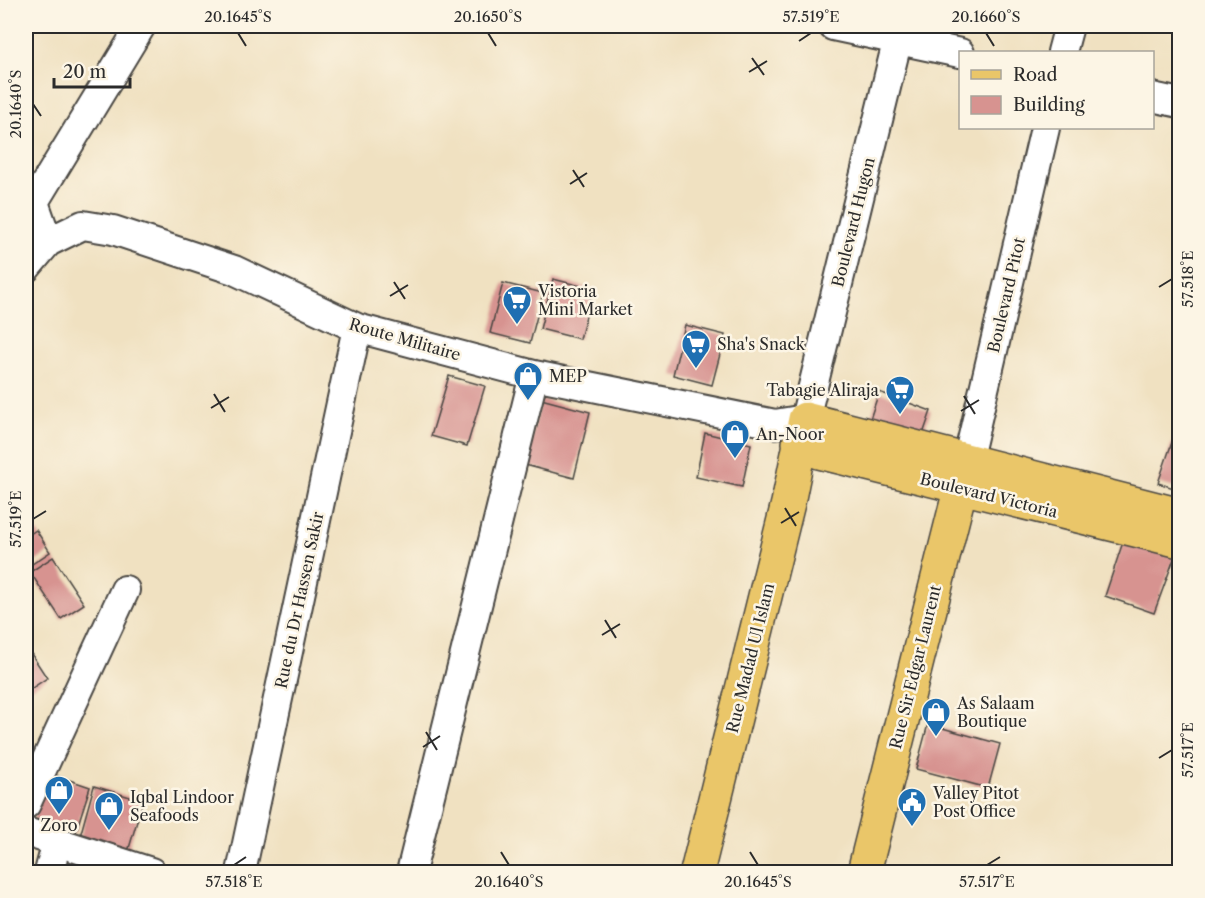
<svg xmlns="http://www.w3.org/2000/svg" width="1205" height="898" font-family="'Libre Caslon Text',serif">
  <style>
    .building { fill: #d79390 }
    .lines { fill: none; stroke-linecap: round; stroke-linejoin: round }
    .minor-casing { stroke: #494642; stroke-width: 32 }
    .major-casing { stroke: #494642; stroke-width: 36 }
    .minor { stroke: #fff; stroke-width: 28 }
    .major { stroke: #eac669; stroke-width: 33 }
    .ticks { fill: none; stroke: #2b2b2b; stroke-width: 2 }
    .labels { text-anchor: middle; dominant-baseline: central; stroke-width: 5; stroke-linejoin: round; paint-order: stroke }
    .street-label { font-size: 16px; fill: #2b2b2b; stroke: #fcf5e5 }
    .poi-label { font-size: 16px; fill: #2b2b2b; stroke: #fcf5e5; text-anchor: start }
    .neatline { fill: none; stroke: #2b2b2b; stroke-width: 2 }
    .ticks-label { font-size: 15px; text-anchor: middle; fill: #2b2b2b }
  </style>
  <rect width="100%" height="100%" fill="#fcf5e5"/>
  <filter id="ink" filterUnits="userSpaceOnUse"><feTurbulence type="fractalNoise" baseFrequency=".0167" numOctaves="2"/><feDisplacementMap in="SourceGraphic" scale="12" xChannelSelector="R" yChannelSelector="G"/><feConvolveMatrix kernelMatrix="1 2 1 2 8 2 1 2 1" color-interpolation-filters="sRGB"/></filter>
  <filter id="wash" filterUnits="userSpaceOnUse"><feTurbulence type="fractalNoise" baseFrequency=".008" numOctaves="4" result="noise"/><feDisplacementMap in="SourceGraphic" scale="24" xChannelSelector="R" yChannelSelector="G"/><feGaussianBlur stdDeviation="1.35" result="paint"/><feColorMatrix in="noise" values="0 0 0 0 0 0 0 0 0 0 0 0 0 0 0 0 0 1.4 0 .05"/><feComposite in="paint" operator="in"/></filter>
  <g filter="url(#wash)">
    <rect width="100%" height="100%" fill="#f0e1c1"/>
    <g id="blocks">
      <path class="building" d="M553 279 593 289 580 339 540 329Z
        M503 283 543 293 530 343 490 333Z
        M685 325 725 335 712 385 673 375Z
        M449 376 485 386 467 446 431 436Z
        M879 392 931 411 921 440 869 422Z
        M541 399 590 412 574 478 525 465Z
        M1178 425 1180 426V490L1158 483Z
        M705 433 751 444 742 487 696 477Z
        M36 530 50 552 26 568V537Z
        M1124 539 1175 556 1154 613 1105 596Z
        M53 557 84 604 61 619 30 572Z
        M28 649 47 678 26 692V650Z
        M928 724 1000 744 988 788 916 769Z
        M49 773 90 787 75 834 33 820Z
        M94 786 143 801 127 855 79 840Z"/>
    </g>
  </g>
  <g filter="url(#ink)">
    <use href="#blocks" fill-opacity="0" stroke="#494642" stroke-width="1.5"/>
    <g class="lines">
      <g class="minor-casing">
        <path id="minor" d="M833 26 960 53
          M1062 52 1069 26
          M1152 97 1180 103
          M48 242 34 202 141 26
          M26 268 48 242 83 225 113 230 234 270 357 328 534 375 775 424 805 419 901 26
          M967 462 1045 128
          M26 804 125 590
          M26 832 151 872
          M49 872 57 842
          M241 872 357 328
          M411 872 534 375"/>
      </g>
      <g class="major-casing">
        <path id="major" d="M799 443 819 452 1180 541
          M697 872 788 503 805 419 1180 515
          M864 872 967 462"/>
      </g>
      <use href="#minor" class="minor"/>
      <use href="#major" class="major"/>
    </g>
  </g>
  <path class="ticks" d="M238 33 246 46M488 33 496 46M986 33 994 46M799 41 811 33M752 58 764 75M749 72 767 61M33 104 41 116M573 170 584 187M570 184 587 173M394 282 405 299M1159 287 1172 279M390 296 408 285M214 394 225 412M964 396 975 414M211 408 229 397M961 411 979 400M785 508 796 526M33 519 46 511M781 523 799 512M605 620 616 638M602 635 620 624M426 732 437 750M423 747 440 736M1159 758 1172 750M501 852 509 865M750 852 758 865M234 865 246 857M987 865 1000 857"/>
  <defs>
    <g id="supermarket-pin" transform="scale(1.5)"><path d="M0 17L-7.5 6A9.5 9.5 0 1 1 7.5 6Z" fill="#1f6fb2" stroke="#fcf5e5"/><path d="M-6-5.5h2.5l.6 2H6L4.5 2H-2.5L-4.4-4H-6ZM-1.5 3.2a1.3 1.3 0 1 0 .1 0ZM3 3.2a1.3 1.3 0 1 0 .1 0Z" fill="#fff"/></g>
    <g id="shop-pin" transform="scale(1.5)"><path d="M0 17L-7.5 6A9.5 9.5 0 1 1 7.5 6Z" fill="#1f6fb2" stroke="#fcf5e5"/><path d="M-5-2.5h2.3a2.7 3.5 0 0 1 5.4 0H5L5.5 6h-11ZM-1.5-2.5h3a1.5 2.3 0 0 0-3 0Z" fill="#fff"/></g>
    <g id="civic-pin" transform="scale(1.5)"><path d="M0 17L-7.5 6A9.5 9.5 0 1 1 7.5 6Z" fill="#1f6fb2" stroke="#fcf5e5"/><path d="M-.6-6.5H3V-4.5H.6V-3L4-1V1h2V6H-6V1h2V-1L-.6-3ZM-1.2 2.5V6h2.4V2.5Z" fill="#fff"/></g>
  </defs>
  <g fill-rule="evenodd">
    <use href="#supermarket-pin" x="517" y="300"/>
    <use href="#supermarket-pin" x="696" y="344"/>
    <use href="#shop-pin" x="528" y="376"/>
    <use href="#supermarket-pin" x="900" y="390"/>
    <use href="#shop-pin" x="735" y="434"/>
    <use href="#shop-pin" x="936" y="712"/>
    <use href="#shop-pin" x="59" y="790"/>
    <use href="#civic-pin" x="912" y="802"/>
    <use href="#shop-pin" x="109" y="806"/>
  </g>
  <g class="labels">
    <g class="street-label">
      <text transform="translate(853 222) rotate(-76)">Boulevard Hugon</text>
      <text transform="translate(1006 295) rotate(-77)">Boulevard Pitot</text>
      <text transform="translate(405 339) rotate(16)">Route Militaire</text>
      <text transform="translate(989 495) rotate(14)">Boulevard Victoria</text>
      <text transform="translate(299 600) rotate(-78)">Rue du Dr Hassen Sakir</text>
      <text transform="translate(750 658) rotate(-76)">Rue Madad Ul Islam</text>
      <text transform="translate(915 667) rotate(-76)">Rue Sir Edgar Laurent</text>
    </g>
    <g class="poi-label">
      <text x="538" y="291">Vistoria<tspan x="538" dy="18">Mini Market</tspan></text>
      <text x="717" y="344">Sha's Snack</text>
      <text x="549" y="376">MEP</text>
      <text x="879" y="390" text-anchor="end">Tabagie Aliraja</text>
      <text x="756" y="434">An-Noor</text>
      <text x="957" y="703">As Salaam<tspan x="957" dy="18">Boutique</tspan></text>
      <text x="933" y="793">Valley Pitot<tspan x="933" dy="18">Post Office</tspan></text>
      <text x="130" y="797">Iqbal Lindoor<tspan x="130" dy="18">Seafoods</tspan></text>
      <text x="59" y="825" text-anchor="middle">Zoro</text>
    </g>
  </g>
  <rect width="1205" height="898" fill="none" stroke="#fcf5e5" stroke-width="66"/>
  <rect x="959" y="51" width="195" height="78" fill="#fcf5e5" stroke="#a8a49b" stroke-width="1.5"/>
  <rect x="971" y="70" width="30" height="9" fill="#eac669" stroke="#a8a49b" stroke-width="1.5"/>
  <text x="1013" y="81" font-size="18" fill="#2b2b2b">Road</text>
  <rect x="971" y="96" width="30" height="18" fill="#d79390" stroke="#a8a49b" stroke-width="1.5"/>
  <text x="1013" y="111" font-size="18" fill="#2b2b2b">Building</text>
  <path d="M54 78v9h76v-9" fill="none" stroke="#2b2b2b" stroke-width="3"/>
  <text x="63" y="78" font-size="18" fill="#2b2b2b" stroke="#fcf5e5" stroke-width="4.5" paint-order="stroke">20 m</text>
  <rect x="33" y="33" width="1139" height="832" class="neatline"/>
  <g class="ticks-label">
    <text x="238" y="22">20.1645°S</text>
    <text x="488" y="22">20.1650°S</text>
    <text x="811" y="22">57.519°E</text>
    <text x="986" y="22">20.1660°S</text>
    <text transform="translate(16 104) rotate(-90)" y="5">20.1640°S</text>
    <text transform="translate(1188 279) rotate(-90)" y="5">57.518°E</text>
    <text transform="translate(16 519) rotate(-90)" y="5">57.519°E</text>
    <text transform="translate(1188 750) rotate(-90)" y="5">57.517°E</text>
    <text x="234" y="887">57.518°E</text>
    <text x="509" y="887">20.1640°S</text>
    <text x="758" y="887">20.1645°S</text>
    <text x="987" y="887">57.517°E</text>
  </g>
</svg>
